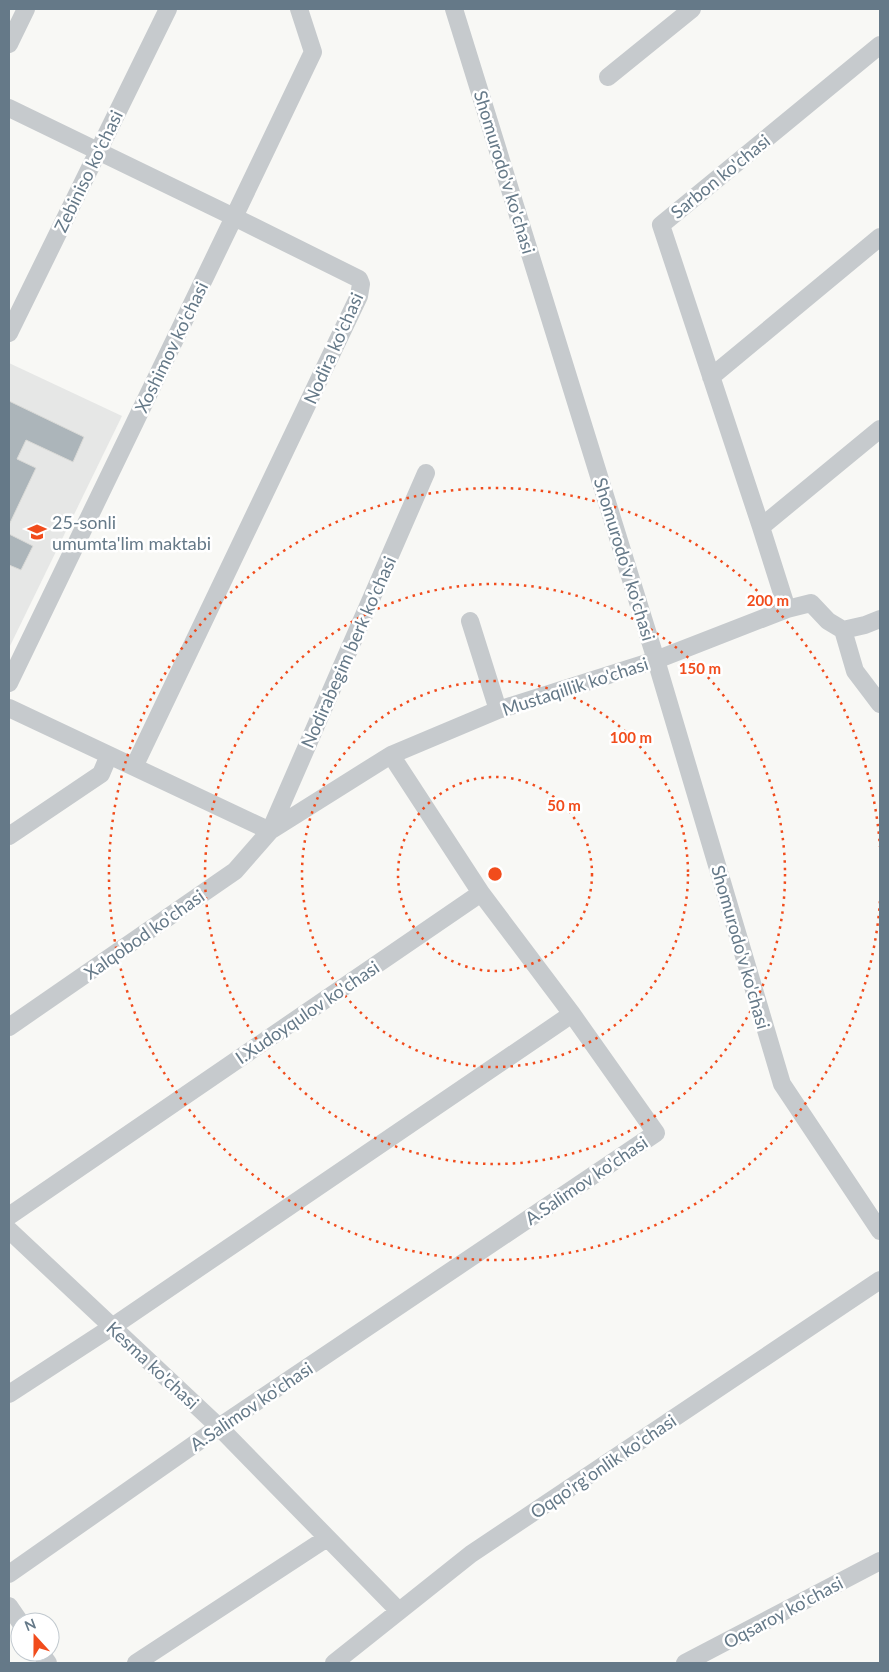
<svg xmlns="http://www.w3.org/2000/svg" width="889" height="1672" font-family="Lato,sans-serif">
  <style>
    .built { fill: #e6e7e6 }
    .building { fill: #acb5ba; stroke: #dadad7 }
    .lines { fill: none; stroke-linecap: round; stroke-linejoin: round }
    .minor { stroke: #c6cacd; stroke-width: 18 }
    .ring { fill: none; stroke: #f14c1c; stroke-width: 2.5; stroke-dasharray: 2.5 5 }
    .labels { text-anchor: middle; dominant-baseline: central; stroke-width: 5; stroke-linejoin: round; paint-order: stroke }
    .street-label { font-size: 18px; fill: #657988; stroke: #fff }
    .poi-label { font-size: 18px; fill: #657988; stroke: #fff; text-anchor: start }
    .centre { fill: #f14c1c; stroke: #fff; stroke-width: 2.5 }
    .ring-label { font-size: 15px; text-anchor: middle; font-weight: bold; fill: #f14c1c; stroke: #fff; stroke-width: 5; stroke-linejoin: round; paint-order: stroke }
  </style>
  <rect width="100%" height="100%" fill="#f8f8f5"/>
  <path class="built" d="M9 363 122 416 9 648Z"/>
  <path class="building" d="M9 401 84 437 73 462 26 440 17 459 36 468 9 525Z
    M9 534 33 546 21 570 9 565Z"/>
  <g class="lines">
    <path class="minor" d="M454 9 656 660 782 1084 880 1231
      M9 44 26 9
      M608 77 692 9
      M9 108 234 217 359 279 361 284 359 296 134 767
      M9 333 168 9
      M711 377 880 237
      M761 527 661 225 880 45
      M787 609 811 603 828 621 843 630 855 671 880 704
      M470 621 498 710
      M843 630 865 625 880 619
      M9 683 234 217 313 52 299 9
      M9 708 270 831
      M391 755 498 710 656 660 787 609 761 527 880 429
      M270 831 391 755 481 893
      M9 836 101 774 109 755
      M9 1027 235 871 270 831 426 473
      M9 1216 481 893 572 1014
      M9 1230 219 1427 398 1610
      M9 1394 112 1327 572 1014 656 1133 219 1427 9 1574
      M9 1606 20 1622
      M40 1652 48 1663
      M136 1663 327 1538
      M334 1663 471 1554 880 1280
      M685 1663 880 1561"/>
  </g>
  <g class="ring">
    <circle cx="495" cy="874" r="97"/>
    <circle cx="495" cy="874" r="193"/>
    <circle cx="495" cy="874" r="290"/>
    <path d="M880 901A386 386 0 1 1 880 847"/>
  </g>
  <defs>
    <g id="school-bare" transform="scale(1.5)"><path d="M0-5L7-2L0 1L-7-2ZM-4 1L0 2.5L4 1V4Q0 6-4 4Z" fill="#f14c1c" stroke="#fff" stroke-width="2.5" paint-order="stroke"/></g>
  </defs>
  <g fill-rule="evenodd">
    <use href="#school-bare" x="37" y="532"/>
  </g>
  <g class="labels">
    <g class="street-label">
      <text transform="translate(88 171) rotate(-64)">Zebiniso ko'chasi</text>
      <text transform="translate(505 172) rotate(73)">Shomurodo'v ko'chasi</text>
      <text transform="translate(720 176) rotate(-39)">Sarbon ko'chasi</text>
      <text transform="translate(171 347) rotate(-64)">Xoshimov ko'chasi</text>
      <text transform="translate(333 348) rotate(-66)">Nodira ko'chasi</text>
      <text transform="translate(625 559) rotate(73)">Shomurodo'v ko'chasi</text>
      <text transform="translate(348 652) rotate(-66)">Nodirabegim berk ko'chasi</text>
      <text transform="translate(575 686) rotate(-18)">Mustaqillik ko'chasi</text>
      <text transform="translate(144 934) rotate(-35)">Xalqobod ko'chasi</text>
      <text transform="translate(741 947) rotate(74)">Shomurodo'v ko'chasi</text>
      <text transform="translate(307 1012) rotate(-34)">I.Xudoyqulov ko'chasi</text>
      <text transform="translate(586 1180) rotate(-34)">A.Salimov ko'chasi</text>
      <text transform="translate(153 1365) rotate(43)">Kesma ko'chasi</text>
      <text transform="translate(251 1406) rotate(-34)">A.Salimov ko'chasi</text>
      <text transform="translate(603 1466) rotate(-34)">Oqqo'rg'onlik ko'chasi</text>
      <text transform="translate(783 1612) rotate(-28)">Oqsaroy ko'chasi</text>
    </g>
    <g class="poi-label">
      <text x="52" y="522">25-sonli<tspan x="52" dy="21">umumta'lim maktabi</tspan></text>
    </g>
  </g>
  <circle cx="495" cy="874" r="8" class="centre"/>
  <g class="ring-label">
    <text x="768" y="606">200 m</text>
    <text x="700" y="674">150 m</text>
    <text x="631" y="743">100 m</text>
    <text x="564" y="811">50 m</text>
  </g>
  <rect width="889" height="1672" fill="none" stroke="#657988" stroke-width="20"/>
  <g transform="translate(35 1637) rotate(339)"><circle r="24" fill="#ffffff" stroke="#c1c9cf"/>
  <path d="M0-4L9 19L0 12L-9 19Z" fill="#f14c1c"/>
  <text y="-8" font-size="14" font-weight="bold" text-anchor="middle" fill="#657988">N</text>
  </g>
</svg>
